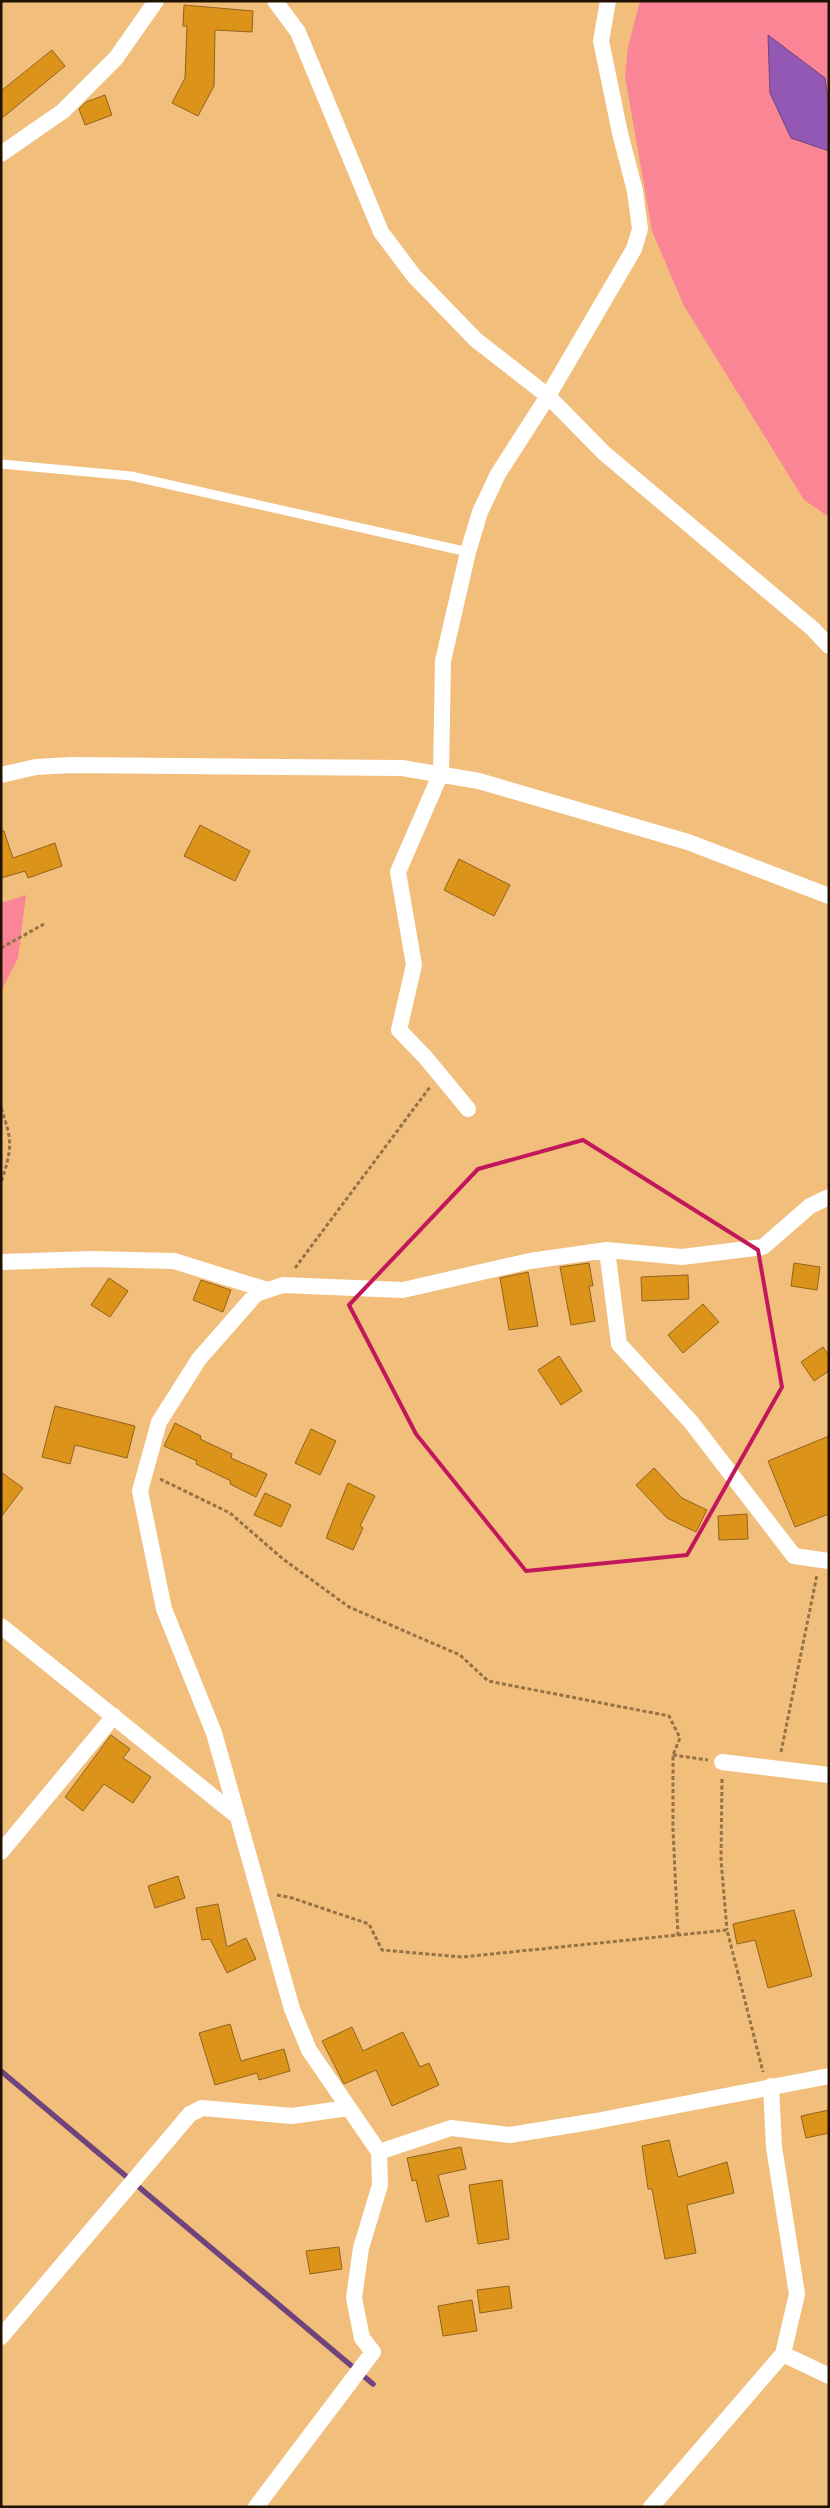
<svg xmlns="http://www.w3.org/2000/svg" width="830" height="2508" font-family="Lato,sans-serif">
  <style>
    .green { fill: #f98595 }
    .water { fill: #9358b3; stroke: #70437d }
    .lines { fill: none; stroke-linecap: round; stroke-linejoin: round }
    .stream { stroke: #70437d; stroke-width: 5.5 }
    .building { fill: #dc931a; stroke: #92631b }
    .path { stroke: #957245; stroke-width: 3; stroke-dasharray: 4 2.5; stroke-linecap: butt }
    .lane { stroke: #fff; stroke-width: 9 }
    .street { stroke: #fff; stroke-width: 16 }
    .marked { fill: none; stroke: #c2185b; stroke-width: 4; stroke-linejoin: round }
  </style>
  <rect width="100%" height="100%" fill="#f2be7b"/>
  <path class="green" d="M640 1H829V517L804 500 684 306 652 231 625 76 628 47Z
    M26 895 18 958 1 992V903Z"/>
  <path class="water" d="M768 35 825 78 829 107V151L791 138 770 93Z"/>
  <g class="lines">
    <path class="stream" d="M1 2071 373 2384"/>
  </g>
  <path class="building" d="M184 5 253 11 252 32 215 30 214 86 198 116 172 103 185 78 187 26H183Z
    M52 50 65 66 1 119V91Z
    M105 95 112 115 85 125 79 109 86 102Z
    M200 825 250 851 235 881 184 856Z
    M1 831H4L13 858 55 843 62 866 28 878 25 871 1 878Z
    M459 859 510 885 494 916 444 890Z
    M589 1263 593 1286H589L595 1321 571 1325 560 1267Z
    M794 1263 820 1267 817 1290 791 1286Z
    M528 1272 538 1326 509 1330 500 1278Z
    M688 1275 689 1299 642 1301 641 1277Z
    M109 1278 128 1291 110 1317 91 1305Z
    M201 1280 231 1290 223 1312 193 1300Z
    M703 1304 719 1322 683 1353 668 1335Z
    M823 1347 829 1356V1371L814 1381 801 1362Z
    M559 1356 582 1391 561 1405 538 1370Z
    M55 1406 135 1426 127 1458 75 1445 70 1464 42 1457Z
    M175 1423 201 1436 200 1439 232 1454 231 1458 267 1474 256 1497 230 1484 231 1481 196 1464 197 1461 164 1446Z
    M311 1429 336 1441 320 1475 295 1463Z
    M829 1436V1514L795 1527 768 1461Z
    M654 1468 682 1498 707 1510 696 1532 667 1518 636 1485Z
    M1 1472 23 1488 1 1517Z
    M348 1483 375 1496 360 1526 363 1528 353 1550 326 1538Z
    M265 1493 291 1505 281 1527 254 1515Z
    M747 1514 748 1539 719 1540 718 1516Z
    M111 1735 130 1749 123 1758 151 1777 133 1803 104 1784 83 1811 65 1797Z
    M178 1876 185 1898 155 1908 148 1886Z
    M218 1904 227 1947 246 1938 256 1959 227 1973 210 1939 202 1940 196 1908Z
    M794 1910 812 1976 768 1988 755 1940 737 1944 733 1924Z
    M230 2024 241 2061 284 2049 290 2071 259 2080 257 2073 215 2085 199 2033Z
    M352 2027 363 2051 403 2032 420 2067 429 2063 439 2085 392 2106 376 2070 344 2084 322 2041Z
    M829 2110V2133L806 2138 801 2116Z
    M669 2140 678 2177 727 2162 734 2193 687 2205 696 2253 665 2259 652 2189H648L642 2146Z
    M461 2147 466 2169 438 2175 449 2216 426 2222 416 2180 412 2181 407 2158Z
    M502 2180 509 2239 478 2244 469 2185Z
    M339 2247 342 2269 310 2274 306 2251Z
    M509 2286 512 2308 480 2313 477 2290Z
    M472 2300 477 2331 443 2336 438 2306Z"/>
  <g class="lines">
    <path class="path" d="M1 948 44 924
      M1 1108C13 1142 12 1148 1 1183
      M295 1268 430 1087
      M160 1479 230 1513 283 1559 349 1607 460 1655 488 1681 669 1716 680 1738 673 1755V1829L678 1936
      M781 1752 817 1575
      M673 1755 708 1760
      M722 1779 721 1860 727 1930
      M277 1895 292 1898 369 1924 382 1950 462 1957 727 1930 763 2072"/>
    <path class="lane" d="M1 464 131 476 468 552"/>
    <path class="street" d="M275 1 298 32 381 232 414 276 476 340 548 396 604 453 813 629 829 646
      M1 154 63 111 116 58 156 1
      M1 775 36 767 72 765 402 768 479 781 688 842 829 896
      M468 1109 426 1058 399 1030 414 965 398 872 441 773 443 661 468 552 480 512 498 474 548 396 634 249 640 229 635 191 620 133 601 41 608 1
      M607 1250 619 1344 691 1422 794 1556 829 1561
      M1 1262 92 1259 174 1261 267 1290
      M1 1626 237 1816
      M722 1762 829 1775
      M1 1852 114 1716
      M771 2086 774 2147 797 2294 783 2354
      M379 2152 451 2128 510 2135 596 2121 829 2076
      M1 2337 190 2114 202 2108 292 2116 348 2108
      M256 2507 373 2352 362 2338 354 2298 361 2248 380 2185 379 2152 309 2050 292 2009 214 1733 164 1609 140 1491 159 1422 199 1359 256 1294 283 1285 403 1290 530 1261 607 1250 682 1257 763 1247 810 1206 829 1197
      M651 2507 783 2354 829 2376"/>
  </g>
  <path class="marked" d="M583 1140 758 1250 782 1387 687 1555 526 1571 416 1434 349 1305 478 1169Z"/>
  <rect width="830" height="2508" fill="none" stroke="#201200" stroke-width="5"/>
</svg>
